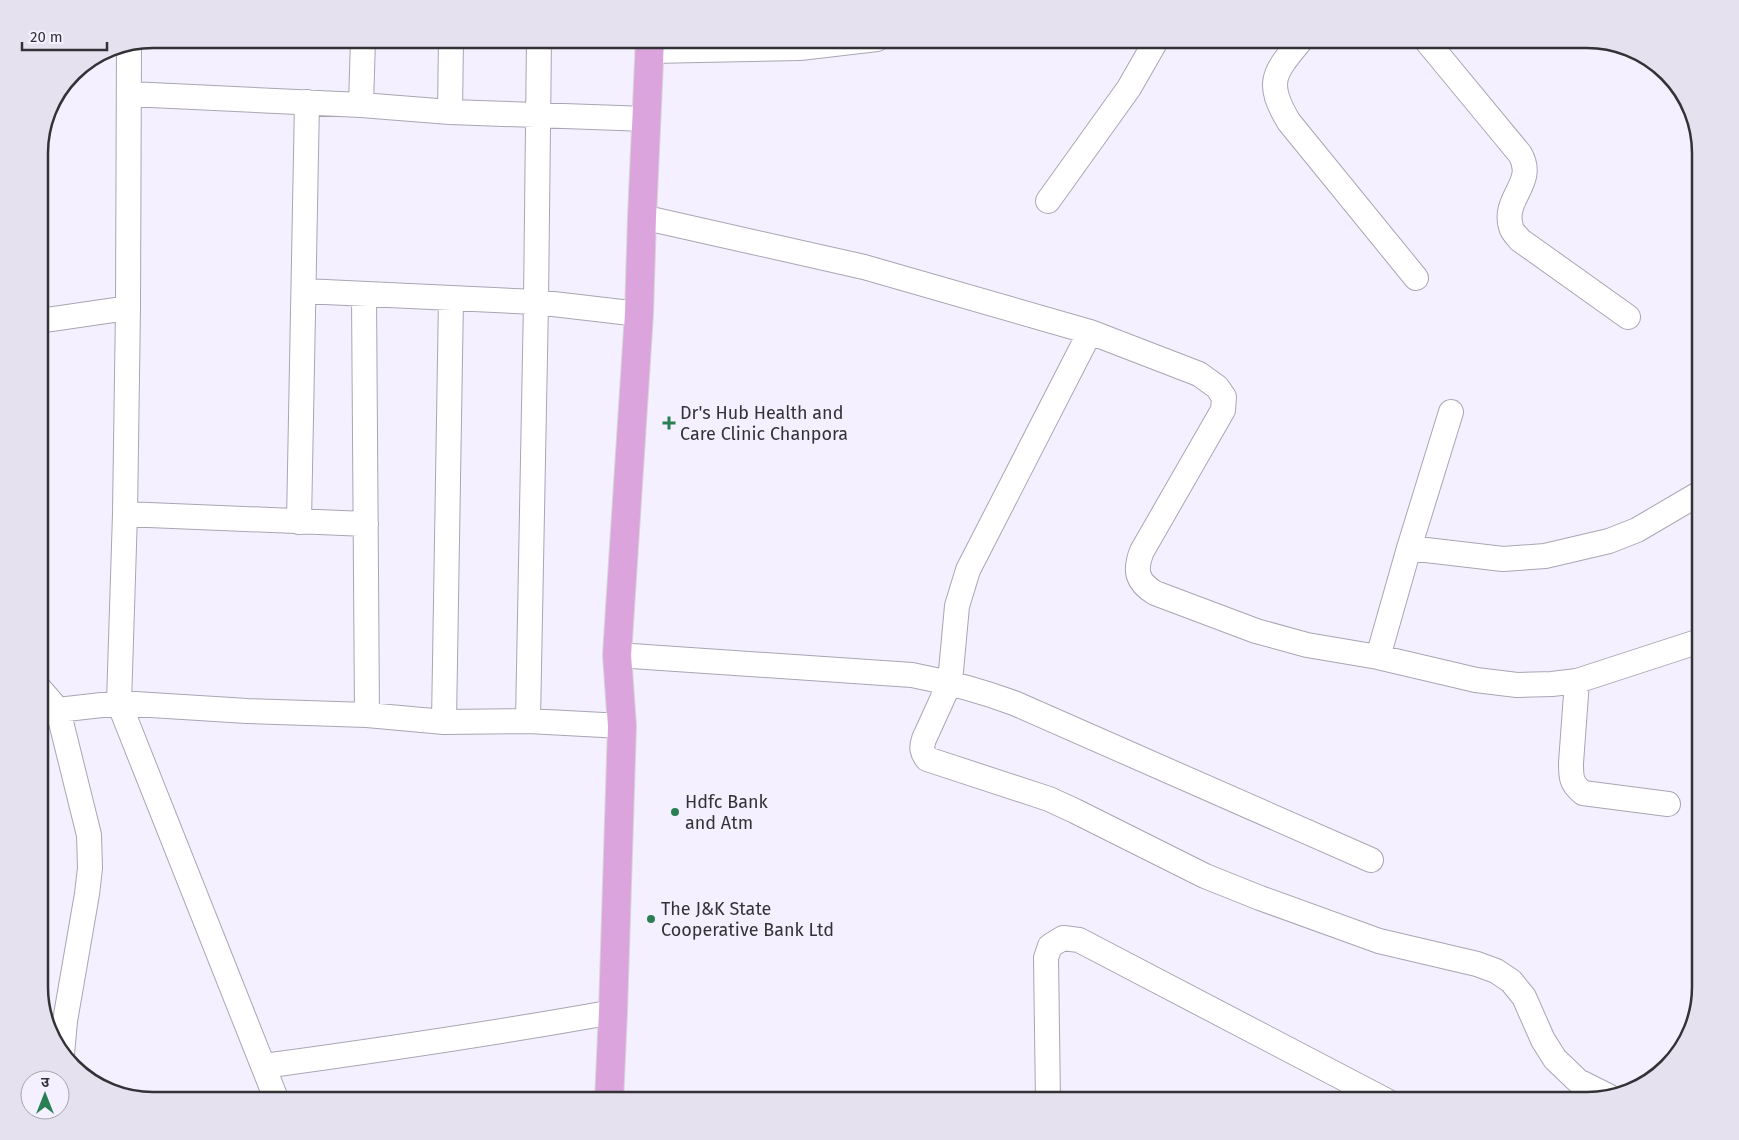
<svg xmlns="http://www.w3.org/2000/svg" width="1739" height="1140" font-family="'Fira Sans','Noto Sans Devanagari',sans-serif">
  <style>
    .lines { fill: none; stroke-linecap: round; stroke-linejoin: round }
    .street-casing { stroke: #a9a5b3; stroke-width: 26 }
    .primary-casing { stroke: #d6d6d7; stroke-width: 30 }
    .street { stroke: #fff; stroke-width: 24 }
    .primary { stroke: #dca4dd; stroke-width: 28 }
    .poi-dot { fill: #297f53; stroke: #f4f0ff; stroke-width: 2 }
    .labels { text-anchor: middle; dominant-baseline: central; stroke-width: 4; stroke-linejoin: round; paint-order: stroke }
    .poi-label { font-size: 18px; fill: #333237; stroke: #f4f0ff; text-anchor: start }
    .rim { fill: none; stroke: #333237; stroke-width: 2.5 }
  </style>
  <rect width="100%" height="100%" fill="#f4f0ff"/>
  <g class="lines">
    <g class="street-casing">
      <path id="street" d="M1302 39C1275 72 1264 81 1289 122L1416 278
        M1425 39 1520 154C1537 183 1502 198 1511 227 1512 232 1517 236 1520 240L1628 317
        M129 43 128 308 125 514 119 703 277 1101
        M650 51 800 48 877 39
        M130 94 361 105 450 112 647 119
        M361 105 363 39
        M450 112 451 39
        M1048 201 1129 88 1157 39
        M642 217 864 267 1090 332 1199 374 1217 387 1224 397 1223 410 1142 551C1134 571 1137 582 1155 593L1256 631 1307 645 1378 657 1476 680 1517 685 1552 684 1577 681 1700 641
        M304 291 536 302 639 314
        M364 294 367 715
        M39 321 128 308
        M1090 332 968 570 957 606 950 682 924 739C921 748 922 752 927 759L1049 799 1075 811 1205 876 1260 898 1379 941 1477 964 1496 971 1511 981 1524 997 1543 1040 1555 1059 1578 1081 1608 1096
        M125 514 366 524
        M299 522 307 102
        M1409 548 1503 559 1545 556 1609 541 1637 530 1700 493
        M617 655 912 675C948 682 979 690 1014 703L1371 860
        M1378 657 1409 548 1451 412
        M1577 681 1571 763C1571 778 1571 783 1583 793L1668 804
        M39 688 58 710 89 835 90 868 87 894 65 1021 62 1054
        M58 710 119 703 247 711 367 715 444 722 528 721 622 726
        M528 721 536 302 539 39
        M444 722 451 298
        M264 1066C381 1050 497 1033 613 1012
        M1048 1101 1046 958 1050 946 1063 938 1079 940 1387 1101"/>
    </g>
    <g class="primary-casing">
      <path id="primary" d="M609 1101 613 1012 622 726 617 655 639 314 642 217 650 39"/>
    </g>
    <use href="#street" class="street"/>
    <use href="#primary" class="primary"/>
  </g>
  <g class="poi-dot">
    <path d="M666.5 415.5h5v5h5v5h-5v5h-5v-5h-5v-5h5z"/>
    <circle cx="675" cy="812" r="5"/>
    <circle cx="651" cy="919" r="5"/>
  </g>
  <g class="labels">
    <g class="poi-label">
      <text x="680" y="413">Dr's Hub Health and<tspan x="680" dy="21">Care Clinic Chanpora</tspan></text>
      <text x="685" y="802">Hdfc Bank<tspan x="685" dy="21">and Atm</tspan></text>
      <text x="661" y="909">The J&amp;K State<tspan x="661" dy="21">Cooperative Bank Ltd</tspan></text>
    </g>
  </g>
  <path d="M0 0H1739V1140H0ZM153 48H1587A105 105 0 0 1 1692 153V987A105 105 0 0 1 1587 1092H153A105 105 0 0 1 48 987V153A105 105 0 0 1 153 48Z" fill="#e5e1ef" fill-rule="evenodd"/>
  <path class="rim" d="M153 48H1587A105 105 0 0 1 1692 153V987A105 105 0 0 1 1587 1092H153A105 105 0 0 1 48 987V153A105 105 0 0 1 153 48Z"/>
  <g transform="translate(45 1095)"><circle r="24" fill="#f4f0ff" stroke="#a7a4af"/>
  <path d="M0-4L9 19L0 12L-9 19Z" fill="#297f53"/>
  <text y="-8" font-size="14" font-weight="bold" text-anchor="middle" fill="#333237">उ</text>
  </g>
  <path d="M22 42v8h85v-8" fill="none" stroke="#333237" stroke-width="2.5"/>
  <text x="30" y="42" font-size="15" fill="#333237" stroke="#f4f0ff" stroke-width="4" paint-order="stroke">20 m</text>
</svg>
